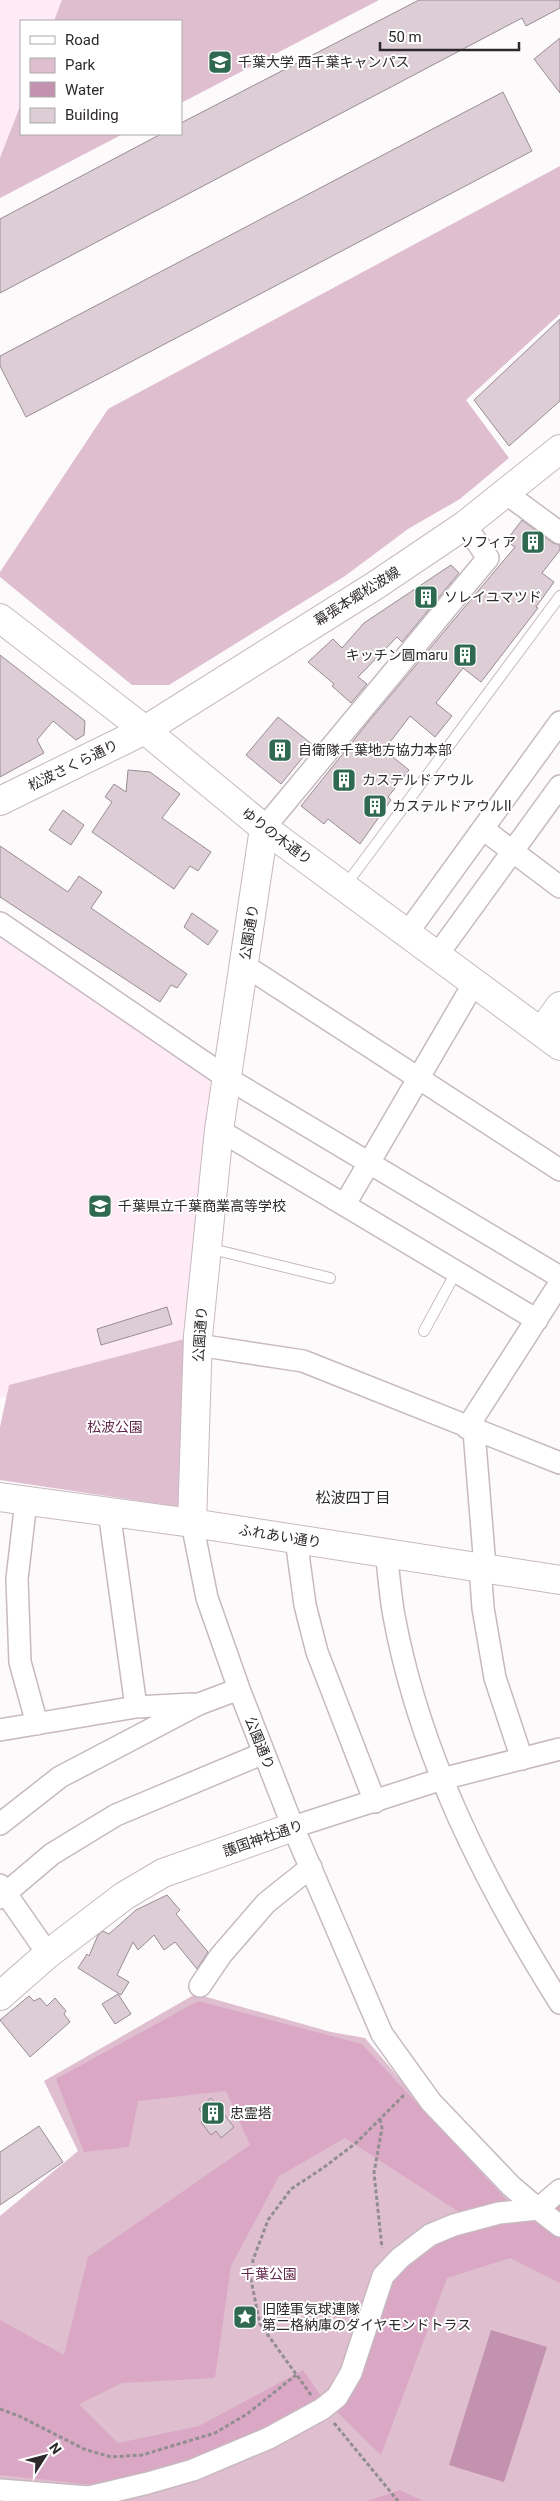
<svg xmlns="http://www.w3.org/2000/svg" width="560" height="2501" font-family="Roboto,'Noto Sans JP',sans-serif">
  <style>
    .built { fill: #feebf5 }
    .green { fill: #dfbed0 }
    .forest { fill: #daa8c4 }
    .water { fill: #c392ae }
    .building { fill: #ddced6; stroke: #9a8c94 }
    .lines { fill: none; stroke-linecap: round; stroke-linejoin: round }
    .lane-casing { stroke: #c7b9c0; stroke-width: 12 }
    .street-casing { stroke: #c7b9c0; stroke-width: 24 }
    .secondary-casing { stroke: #c7b9c0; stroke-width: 30 }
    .path { stroke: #928e90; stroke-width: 3; stroke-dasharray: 4 2.5; stroke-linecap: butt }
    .lane { stroke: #fff; stroke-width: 10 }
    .street { stroke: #fff; stroke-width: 21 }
    .secondary { stroke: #fff; stroke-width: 28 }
    .labels { text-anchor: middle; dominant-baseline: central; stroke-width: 4; stroke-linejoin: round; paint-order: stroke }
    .poi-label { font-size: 14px; fill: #2d282b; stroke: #fff; text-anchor: start }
    .street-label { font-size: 14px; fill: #2d282b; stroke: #fff }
    .park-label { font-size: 14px; fill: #61264b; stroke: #fff }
    .neighbourhood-label { font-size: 15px; fill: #2d282b; stroke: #fff }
  </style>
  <rect width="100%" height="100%" fill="#fdfafb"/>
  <path class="built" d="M0 0H378L181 21H21V134L0 197Z
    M0 931 213 1075 188 1338 9 1385 7 1397 0 1398Z"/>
  <path class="green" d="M62 0H379L181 103V21H54Z
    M21 104V134H123L0 198V158Z
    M560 166V314L466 400 509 458 460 499 408 529 345 576 169 685H132L0 577V572L108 409Z
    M188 1338 180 1507 0 1480V1427L9 1385Z
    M192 1996H203L331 2032 365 2038 431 2115 536 2221 560 2205V2501H88L89 2487 0 2480V2216L78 2151 44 2081Z"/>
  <path class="forest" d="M198 2001 362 2044 526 2221 560 2198V2283L510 2258 447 2278 381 2455 338 2413 387 2285 424 2247 476 2223 345 2138 279 2176 231 2266 215 2378 122 2383 79 2404 118 2443 199 2426 303 2370 323 2399 236 2445 103 2486 0 2475V2320L64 2355 88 2257 250 2145 226 2091 138 2101 129 2147 84 2152 56 2079Z
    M400 2490 423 2501H367Z"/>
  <path class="water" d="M491 2330 547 2347 504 2482 449 2465Z"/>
  <path class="building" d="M419 0H560V8L526 26 522 18 0 293V219L161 134H181V123Z
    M560 38V93L534 59Z
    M503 92 532 151 26 417 0 366V356Z
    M560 319V401L509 446 474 400Z
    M522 520 553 543 560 545V550L542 573 554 582 536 607 538 608 481 682 463 668 436 703 452 716 435 737 410 716 384 750 409 770 388 797 391 800 360 844 328 819 324 824 301 806 369 721 515 547 506 541Z
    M451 565 459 573 402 642 397 637 358 677 367 684 351 703 332 686 334 684 308 662 333 639 342 648 364 623Z
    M0 655 85 721 84 735 76 740 53 721 37 740 44 753 0 777Z
    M278 717 313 745 281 784 246 755Z
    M128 770 150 772 180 794 162 818 211 852 198 871 190 866 174 889 92 832 112 802 105 797 114 784 126 792Z
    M63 810 84 825 71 845 49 830Z
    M0 846 68 892 79 876 102 892 91 908 187 974 177 988 171 985 160 1002 0 897Z
    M192 913 218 931 208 945 184 927Z
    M167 1307 172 1324 101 1345 97 1329Z
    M167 1895 180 1910 176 1914 208 1952 197 1969 175 1942 164 1950 154 1935 138 1950 133 1942 117 1975 129 1982 121 1995 78 1968 87 1954 89 1956 98 1935 103 1931 109 1934 136 1910Z
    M118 1994 131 2014 115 2024 102 2004Z
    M29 1996 34 2001 40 1998 47 2006 55 1998 66 2011 64 2014 70 2022 30 2057 0 2020Z
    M211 2098 234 2127 221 2138 216 2131 211 2135 201 2122 206 2118 199 2109Z
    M39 2126 63 2162 0 2205V2152Z"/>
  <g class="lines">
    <g class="lane-casing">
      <path id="lane" d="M345 886 560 596
        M208 1248 330 1278
        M424 1331 456 1272"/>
    </g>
    <g class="street-casing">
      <path id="street" d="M507 494 560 533
        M264 828 488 558 465 525
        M483 829 560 887
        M0 923 227 1078 560 1277
        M408 932 560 722
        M438 954 560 786
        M244 965 560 1170
        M219 1130 537 1320
        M345 1204 474 983
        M198 1345 303 1361 560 1463
        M467 1428 560 1283
        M474 1431 485 1567
        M26 1501 17 1579 20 1662 37 1724
        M109 1511 136 1707
        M192 1523 207 1598 239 1689 293 1827 382 2034 431 2102 511 2186 538 2209 560 2190
        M296 1539 305 1605 317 1652 375 1802
        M386 1552C389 1574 390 1595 394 1616 420 1756 485 1884 560 2003
        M480 1566 483 1608 495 1678 522 1759
        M0 1730 136 1707 193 1704
        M0 1824 60 1777 199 1704 239 1689
        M293 1827 442 1779 560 1749
        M0 1885 48 1954
        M0 1898 52 1854 116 1815 264 1753
        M200 1986 221 1955 266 1903 311 1867
        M0 2490 89 2497 148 2483 193 2470 269 2438 322 2409 337 2397 351 2373 383 2276 400 2258 430 2235 454 2225 499 2213 538 2209 560 2226"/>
    </g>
    <g class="secondary-casing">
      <path id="secondary" d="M0 618 145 730 264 828 560 1046
        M0 801 145 730 376 585 465 525 560 449
        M541 1032 560 1006
        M0 1497 192 1523 560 1580
        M192 1523 198 1336 219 1130 264 828
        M0 1996 48 1954 124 1896 163 1873 293 1827"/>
    </g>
    <path class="path" d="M380 2119 382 2128 374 2173 382 2248
      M311 2395 260 2324 251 2280 253 2260 268 2220 291 2189 323 2168 356 2143 404 2095
      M0 2409 19 2416 84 2449 111 2457 142 2455 215 2433 247 2414 296 2375
      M334 2423 398 2501"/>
    <use href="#lane" class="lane"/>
    <use href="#street" class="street"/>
    <use href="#secondary" class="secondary"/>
  </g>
  <defs>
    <g id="university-square" transform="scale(1.25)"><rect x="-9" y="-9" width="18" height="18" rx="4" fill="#306952" stroke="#fff"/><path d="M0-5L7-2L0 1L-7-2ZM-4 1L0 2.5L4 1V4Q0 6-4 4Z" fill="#fff"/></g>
    <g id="building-square" transform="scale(1.25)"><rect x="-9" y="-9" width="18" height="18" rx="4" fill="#306952" stroke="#fff"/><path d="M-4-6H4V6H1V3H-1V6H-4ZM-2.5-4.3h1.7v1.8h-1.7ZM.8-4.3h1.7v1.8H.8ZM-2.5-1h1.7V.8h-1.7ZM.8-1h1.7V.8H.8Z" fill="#fff"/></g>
    <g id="school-square" transform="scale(1.25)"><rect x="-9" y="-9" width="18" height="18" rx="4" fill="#306952" stroke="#fff"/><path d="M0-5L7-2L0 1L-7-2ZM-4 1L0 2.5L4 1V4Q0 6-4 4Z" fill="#fff"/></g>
    <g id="sight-square" transform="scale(1.25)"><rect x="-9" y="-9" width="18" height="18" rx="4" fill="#306952" stroke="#fff"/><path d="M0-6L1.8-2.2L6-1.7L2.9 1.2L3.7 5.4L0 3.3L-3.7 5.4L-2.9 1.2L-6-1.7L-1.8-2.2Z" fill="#fff"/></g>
  </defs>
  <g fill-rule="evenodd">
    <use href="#university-square" x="220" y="62"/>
    <use href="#building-square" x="533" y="542"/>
    <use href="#building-square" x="426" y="597"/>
    <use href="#building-square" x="465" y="655"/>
    <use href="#building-square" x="280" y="750"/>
    <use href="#building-square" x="344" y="780"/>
    <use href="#building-square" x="375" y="806"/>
    <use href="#school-square" x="100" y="1206"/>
    <use href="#building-square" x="213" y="2113"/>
    <use href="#sight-square" x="245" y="2317"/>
  </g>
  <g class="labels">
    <g class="poi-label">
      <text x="238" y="62">千葉大学 西千葉キャンパス</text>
      <text x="516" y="542" text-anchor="end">ソフィア</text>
      <text x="444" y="597">ソレイユマツド</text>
      <text x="448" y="655" text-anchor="end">キッチン圓maru</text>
      <text x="298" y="750">自衛隊千葉地方協力本部</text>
      <text x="362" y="780">カステルドアウル</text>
      <text x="392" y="806">カステルドアウルII</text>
      <text x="118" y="1206">千葉県立千葉商業高等学校</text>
      <text x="230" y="2113">忠霊塔</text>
      <text x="262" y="2309">旧陸軍気球連隊<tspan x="262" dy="16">第二格納庫のダイヤモンドトラス</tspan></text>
    </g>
    <g class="street-label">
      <text transform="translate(357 596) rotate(-32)">幕張本郷松波線</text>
      <text transform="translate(73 765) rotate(-26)">松波さくら通り</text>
      <text transform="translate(277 836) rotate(37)">ゆりの木通り</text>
      <text transform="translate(249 932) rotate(-81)">公園通り</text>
      <text transform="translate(200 1334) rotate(-86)">公園通り</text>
      <text transform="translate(280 1536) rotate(9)">ふれあい通り</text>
      <text transform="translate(260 1743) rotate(68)">公園通り</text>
      <text transform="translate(263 1838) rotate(-19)">護国神社通り</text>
    </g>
    <g class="park-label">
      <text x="115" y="1427">松波公園</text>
      <text x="269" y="2274">千葉公園</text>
    </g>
    <g class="neighbourhood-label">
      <text x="353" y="1498">松波四丁目</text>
    </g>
  </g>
  <rect x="20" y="20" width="162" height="115" fill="#ffffff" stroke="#aba9aa"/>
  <rect x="30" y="36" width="25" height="8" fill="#ffffff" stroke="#aba9aa"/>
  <text x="65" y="45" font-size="15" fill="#2d282b">Road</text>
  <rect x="30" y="58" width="25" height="15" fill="#dfbed0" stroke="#aba9aa"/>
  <text x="65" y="70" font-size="15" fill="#2d282b">Park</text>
  <rect x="30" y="82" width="25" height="15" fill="#c392ae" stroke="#aba9aa"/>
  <text x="65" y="95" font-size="15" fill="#2d282b">Water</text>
  <rect x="30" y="108" width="25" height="15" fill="#ddced6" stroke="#aba9aa"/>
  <text x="65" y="120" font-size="15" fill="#2d282b">Building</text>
  <g transform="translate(45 2456) rotate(54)" stroke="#ffffff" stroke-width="4" paint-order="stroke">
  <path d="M0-4L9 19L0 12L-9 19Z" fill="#2d282b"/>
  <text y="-8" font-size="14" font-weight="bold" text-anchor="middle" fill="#2d282b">N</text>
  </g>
  <path d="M380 42v8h139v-8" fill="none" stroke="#2d282b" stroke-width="2.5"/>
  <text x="388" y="42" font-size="15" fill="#2d282b" stroke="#ffffff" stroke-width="4" paint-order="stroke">50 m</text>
</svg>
